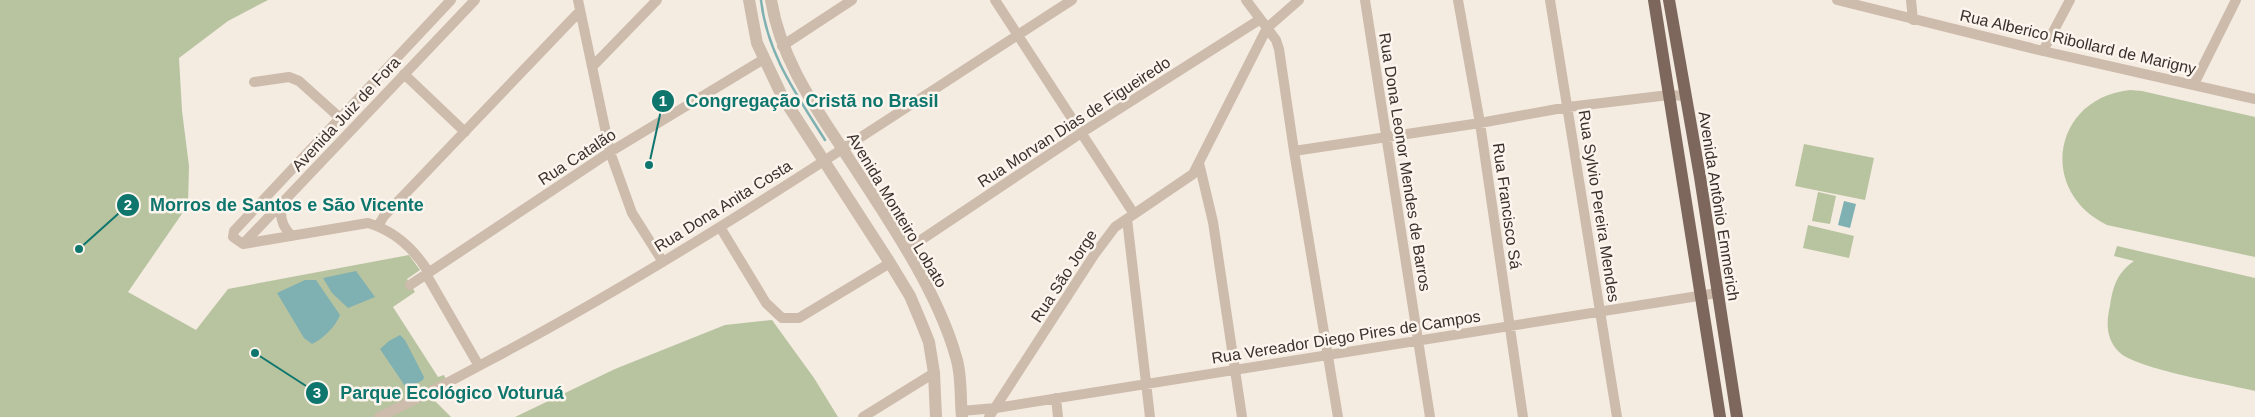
<svg xmlns="http://www.w3.org/2000/svg" width="2255" height="417" font-family="Arial,sans-serif">
  <style>
    .green { fill: #b8c4a0 }
    .water { fill: #7fb0b2 }
    .lines { fill: none; stroke-linecap: round; stroke-linejoin: round }
    .stream { stroke: #7fb0b2; stroke-width: 2.5 }
    .minor { stroke: #cdbbac; stroke-width: 10 }
    .tertiary { stroke: #cdbbac; stroke-width: 12 }
    .primary { stroke: #7d675c; stroke-width: 12 }
    .labels { text-anchor: middle; dominant-baseline: central; stroke-width: 5; stroke-linejoin: round; paint-order: stroke }
    .street-label { font-size: 16px; fill: #3b302b; stroke: #fbf5ee }
    .leader { fill: none; stroke: #0f766e; stroke-width: 2 }
    .callout-dot { fill: #0f766e; stroke: #fbf5ee; stroke-width: 2 }
    .mark-label { font-size: 15px; text-anchor: middle; font-weight: bold; fill: #fff }
    .callout-label { font-size: 18px; text-anchor: middle; font-weight: bold; fill: #0f766e; stroke: #fbf5ee; stroke-width: 5; stroke-linejoin: round; paint-order: stroke }
  </style>
  <rect width="100%" height="100%" fill="#f4ebe1"/>
  <path class="green" d="M0 0H268L228 21 179 58 182 111 189 166 188 205 128 292 196 330 228 289 409 255 420 270 407 279 415 292 393 307 438 377 444 375 451 389 433 399 451 417H0Z
    M2130 90 2142 91 2255 117V257L2107 225C2037 191 2053 98 2130 90Z
    M1804 144 1874 158 1865 200 1795 186Z
    M1818 192 1836 196 1830 224 1812 221Z
    M1808 225 1854 236 1849 258 1803 248Z
    M2117 246 2255 278V391C2227 384 2136 369 2119 352 2106 339 2106 323 2110 306 2113 286 2117 273 2134 261L2114 256Z
    M772 320 814 378 838 417H515L615 369 725 325Z"/>
  <path class="water" d="M1844 201 1856 204 1850 228 1838 225Z
    M356 271 375 297 348 308 332 293 323 278Z
    M305 280H316L340 315C336 326 323 339 312 344L304 338 277 293Z
    M400 335 405 340 424 377 423 380 407 389 380 349 389 341Z"/>
  <g class="lines">
    <path class="stream" d="M761 0C767 54 797 95 825 140"/>
    <path class="minor" d="M578 0 610 152 632 213 663 262
      M995 0 1134 214
      M1246 0 1276 40 1279 49 1294 151 1338 417
      M1365 0 1430 417
      M1458 0 1480 123 1523 417
      M1550 0 1617 417
      M1837 0 2043 51 2255 99
      M1911 0 1913 20
      M782 46 852 0
      M2043 51 2070 0
      M592 67 657 0
      M404 74 465 132
      M254 82 289 77 299 81 339 117
      M2194 84 2236 0
      M1294 151 1480 123 1568 107 1669 95 1685 96
      M1199 163 1213 222 1242 417
      M282 204C279 217 282 227 292 236
      M1127 219 1150 417
      M378 226 384 216 580 11
      M720 227 766 303 782 318H799L890 263
      M243 244 475 0
      M243 244 233 237 234 231 451 0
      M243 244 368 223C395 231 415 250 429 273
      M906 250 1081 133 1259 20
      M426 274 479 366
      M410 285 610 152 764 59
      M1056 398 1058 417
      M961 411 996 408 1717 293
      M379 417C422 397 464 374 505 352 701 247 885 120 1072 0
      M863 417 934 373
      M989 417 1094 255 1115 227 1193 174 1267 28 1299 0"/>
    <path class="tertiary" d="M749 0 757 43 782 96 890 263 910 296 921 322 929 342 934 373 936 417
      M771 0C780 54 808 97 838 142 879 206 936 285 956 357 962 375 960 398 962 417"/>
    <path class="primary" d="M1654 0 1720 417
      M1669 0 1700 177 1737 417"/>
  </g>
  <g class="labels">
    <g class="street-label">
      <text transform="translate(2078 42) rotate(13)">Rua Alberico Ribollard de Marigny</text>
      <text transform="translate(346 114) rotate(-47)">Avenida Juiz de Fora</text>
      <text transform="translate(1074 122) rotate(-33)">Rua Morvan Dias de Figueiredo</text>
      <text transform="translate(577 157) rotate(-33)">Rua Catalão</text>
      <text transform="translate(1405 162) rotate(81)">Rua Dona Leonor Mendes de Barros</text>
      <text transform="translate(723 206) rotate(-32)">Rua Dona Anita Costa</text>
      <text transform="translate(1507 206) rotate(82)">Rua Francisco Sá</text>
      <text transform="translate(1599 206) rotate(81)">Rua Sylvio Pereira Mendes</text>
      <text transform="translate(1719 206) rotate(81)">Avenida Antônio Emmerich</text>
      <text transform="translate(897 210) rotate(59)">Avenida Monteiro Lobato</text>
      <text transform="translate(1064 276) rotate(-57)">Rua São Jorge</text>
      <text transform="translate(1346 337) rotate(-9)">Rua Vereador Diego Pires de Campos</text>
    </g>
  </g>
  <path class="leader" d="M649 165L663 101M79 249L128 205M255 353L317 393"/>
  <g class="callout-dot">
    <circle cx="649" cy="165" r="5"/>
    <circle cx="79" cy="249" r="5"/>
    <circle cx="255" cy="353" r="5"/>
    <circle cx="663" cy="101" r="12"/>
    <circle cx="128" cy="205" r="12"/>
    <circle cx="317" cy="393" r="12"/>
  </g>
  <g class="mark-label">
    <text x="663" y="106">1</text>
    <text x="128" y="210">2</text>
    <text x="317" y="398">3</text>
  </g>
  <g class="callout-label">
    <text x="812" y="107">Congregação Cristã no Brasil</text>
    <text x="287" y="211">Morros de Santos e São Vicente</text>
    <text x="452" y="399">Parque Ecológico Voturuá</text>
  </g>
</svg>
